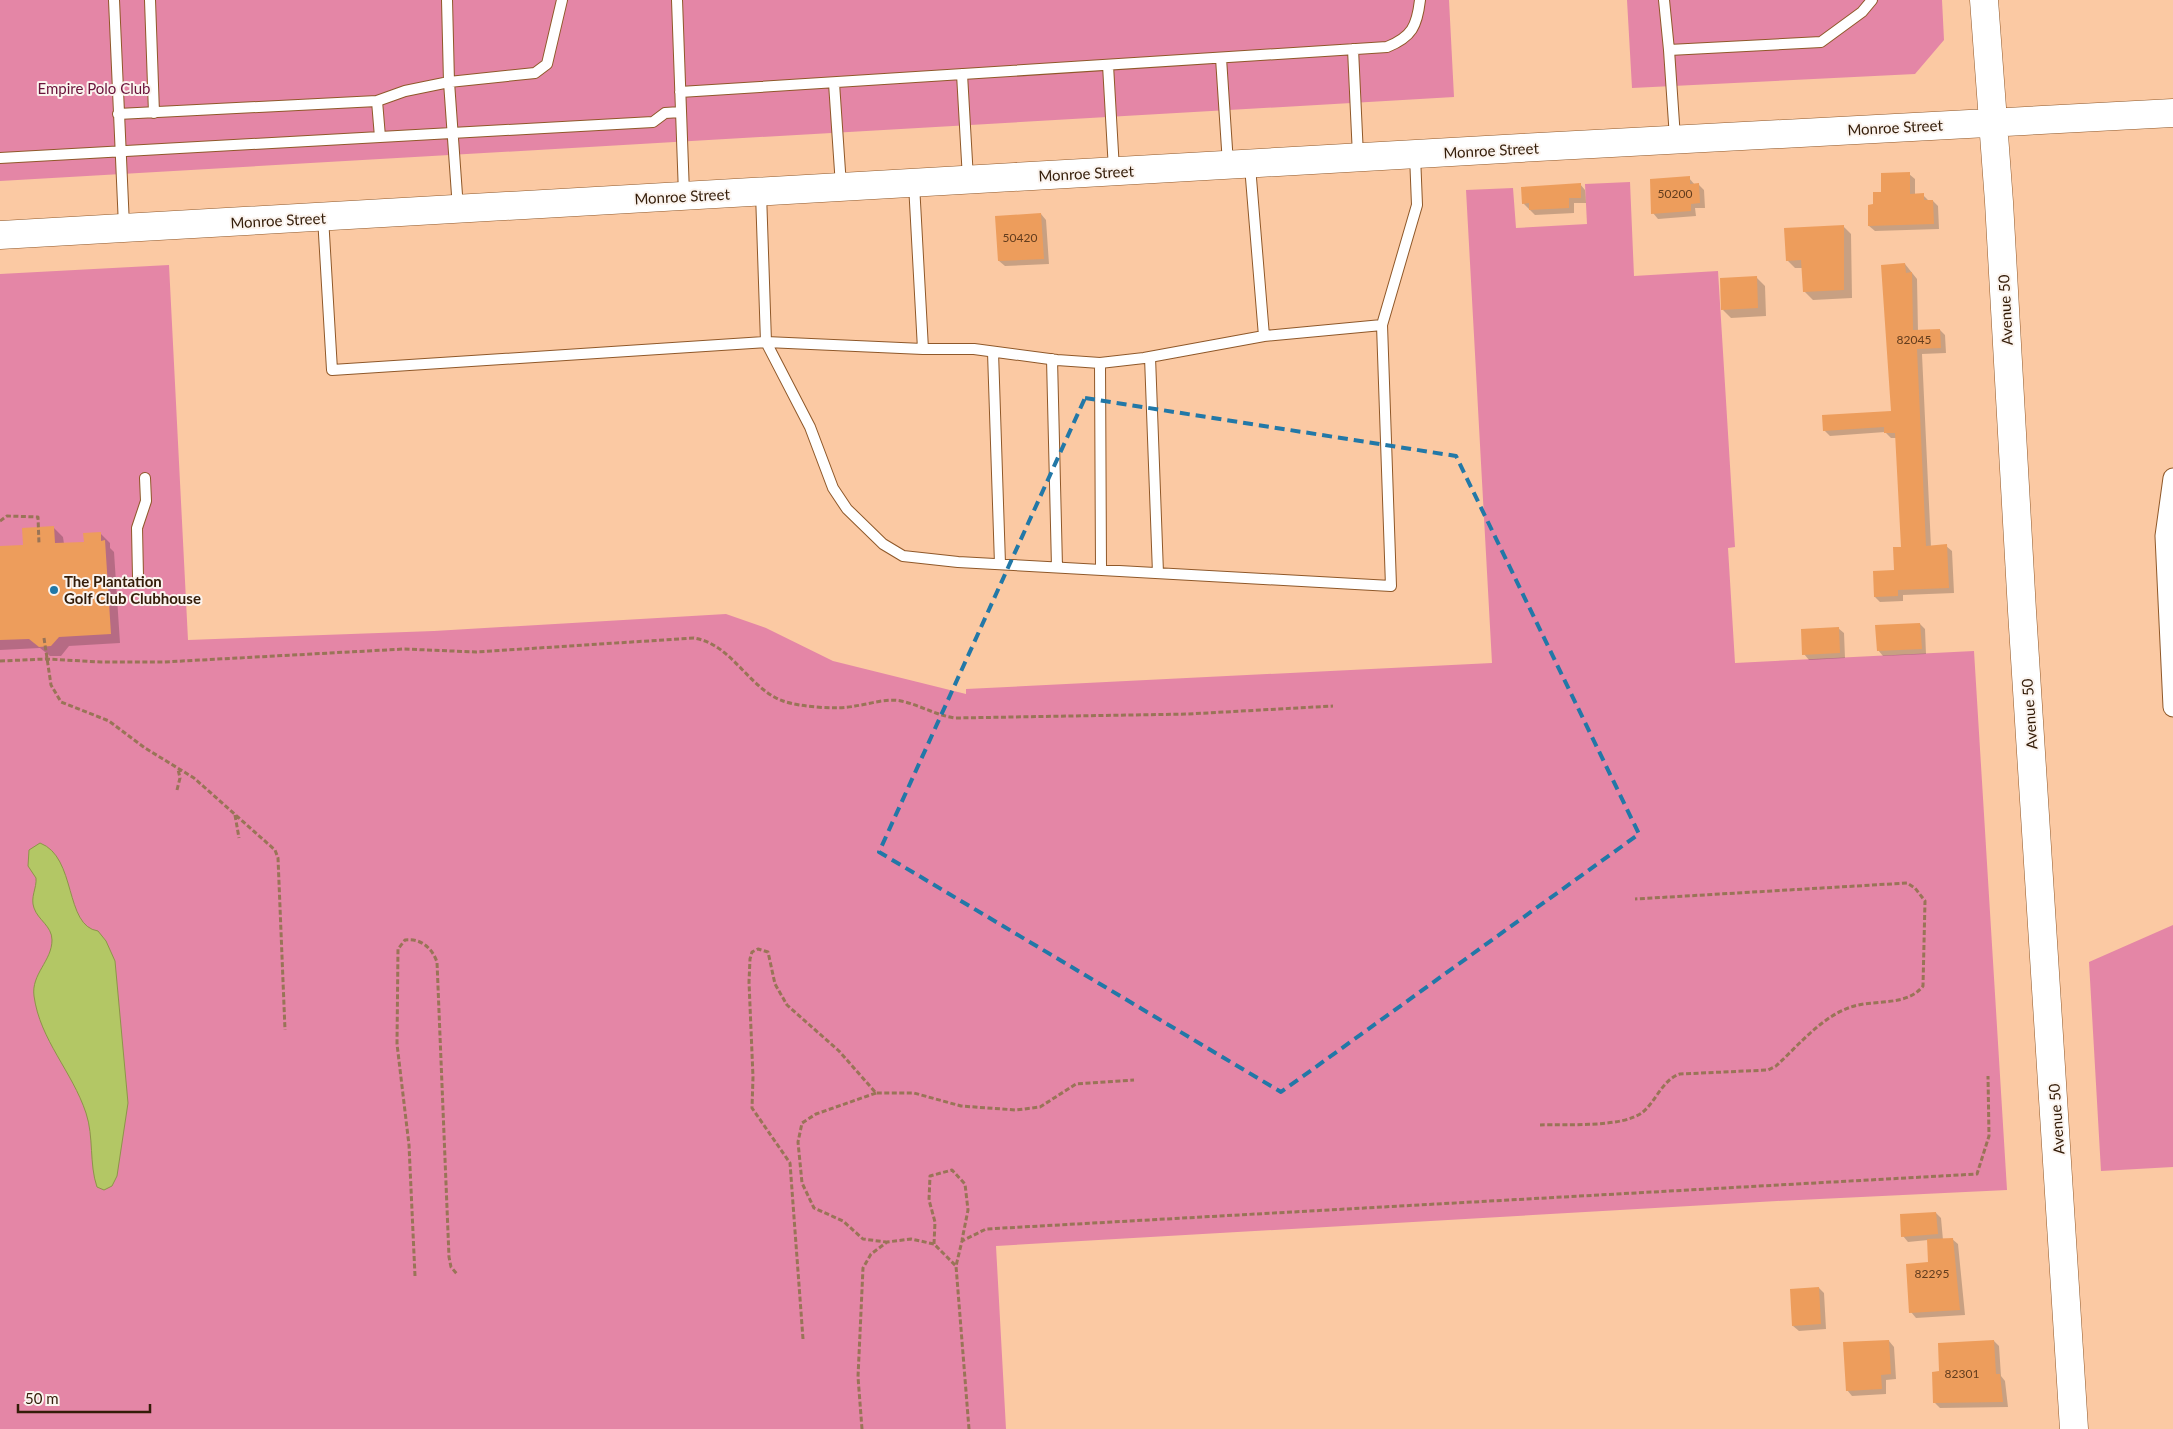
<svg xmlns="http://www.w3.org/2000/svg" width="2173" height="1429" font-family="Lato,sans-serif">
  <style>
    .green { fill: #e486a6 }
    .water { fill: #b3c765; stroke: #8d9449 }
    .shadow { fill: #0003 }
    .building { fill: #ed9d5c }
    .lines { fill: none; stroke-linecap: round; stroke-linejoin: round }
    .service-casing { stroke: #8f5829; stroke-width: 12 }
    .minor-casing { stroke: #8f5829; stroke-width: 21 }
    .secondary-casing { stroke: #8f5829; stroke-width: 29 }
    .path { stroke: #997457; stroke-width: 3; stroke-dasharray: 5 2.5; stroke-linecap: butt }
    .service { stroke: #fff; stroke-width: 10 }
    .minor { stroke: #fff; stroke-width: 19 }
    .secondary { stroke: #fff; stroke-width: 28 }
    .marked { fill: none; stroke: #2278a7; stroke-width: 4; stroke-dasharray: 10 6; stroke-linejoin: round }
    .poi-dot { fill: #2278a7; stroke: #fbf4ef; stroke-width: 2 }
    .labels { text-anchor: middle; dominant-baseline: central; stroke-width: 4; stroke-linejoin: round; paint-order: stroke }
    .number-label { font-size: 12px; fill: #623c1d }
    .park-label { font-size: 15px; fill: #69123a; stroke: #fbf4ef }
    .street-label { font-size: 15px; fill: #331c08; stroke: #fbf4ef }
    .poi-label { font-size: 15px; font-weight: bold; fill: #331c08; stroke: #fbf4ef; text-anchor: start }
  </style>
  <rect width="100%" height="100%" fill="#fbc9a3"/>
  <path class="green" d="M0 0H1449L1454 97 0 181Z
    M1627 0H1942L1944 40 1915 74 1632 88Z
    M1630 182 1634 276 1718 271 1735 547 1728 548 1735 663 1974 651 2007 1190 1777 1201 996 1246 1006 1429H0V274L169 265 188 640 434 631 726 614 766 628 833 661 966 694V689L1492 663 1466 190 1513 188 1516 228 1587 224 1585 184Z
    M2173 925V1167L2101 1171 2089 962Z"/>
  <path class="water" d="M40 843C77 857 64 926 98 931L106 941 115 961 128 1103 117 1176 112 1186 104 1190 97 1187C89 1164 94 1137 86 1113 72 1071 40 1040 34 996 31 974 52 961 52 940 52 926 38 920 34 908 30 897 37 888 36 878L28 866 29 850Z"/>
  <path class="shadow" d="M1909 174 1915 179V195H1923L1929 201H1933L1938 206 1939 229 1875 231 1869 226 1874 206 1882 193Z
    M1689 178 1695 185H1699L1704 190 1705 208H1695L1696 216 1658 219 1653 213Z
    M1580 184 1585 190 1586 203H1574V213L1535 215 1523 203Z
    M1041 214 1046 220 1049 264 1005 266 999 261Z
    M1843 226 1851 234 1852 298 1813 300 1804 291 1803 268H1795L1787 260Z
    M1905 264 1917 279 1918 331 1940 330 1945 335 1946 353 1922 354 1931 547 1946 546 1952 551 1954 593 1903 595V601L1880 602 1875 597 1895 571 1903 548 1896 438H1891L1885 432 1830 436 1824 430 1892 412Z
    M1756 277 1765 286 1766 316 1731 318 1723 310Z
    M53 527 63 537 64 544 85 543 100 533 110 543V548L114 552 120 643 69 646 61 656H50L40 648 0 650V546H24Z
    M1920 624 1925 629 1926 654 1883 656 1878 650Z
    M1838 628 1844 633 1845 658 1809 660 1804 654Z
    M1936 1213 1941 1218 1943 1240 1952 1239 1958 1244 1965 1315 1916 1318 1911 1312 1930 1263 1928 1240 1908 1242 1903 1236Z
    M1819 1288 1824 1293 1826 1329 1799 1331 1793 1326Z
    M1889 1341 1894 1347 1896 1379 1886 1380V1394L1852 1396 1847 1390Z
    M1994 1341 1999 1346 2001 1376 2005 1381 2008 1407 1940 1408 1935 1403 1940 1372Z"/>
  <path class="building" d="M1910 172V194L1924 193V200H1933L1934 224 1868 226V205L1873 204V192H1881V173Z
    M1690 176V184L1699 183 1700 203 1691 204V211L1651 214 1650 179Z
    M1581 183V198H1569V208L1529 210V203L1522 204 1521 187Z
    M1041 213 1044 259 998 261 995 216Z
    M1844 225V290L1803 292 1801 260 1786 261 1784 228Z
    M1905 263 1906 273 1912 272 1913 330 1940 329 1941 348 1917 349 1926 546 1947 544 1949 588 1898 590V596L1874 597 1873 571 1894 570 1893 547H1901L1895 433H1884V427L1823 431 1822 415 1891 411 1881 265Z
    M1757 276 1758 308 1721 310 1720 278Z
    M54 526 55 543 84 542 83 533 101 532V541L105 540 111 634 59 637 51 646 39 647 29 639 0 640V546L23 545 22 528Z
    M1920 623 1922 649 1877 651 1875 625Z
    M1839 627 1840 653 1802 655 1801 629Z
    M1936 1212 1938 1234 1901 1237 1900 1214Z
    M1953 1238 1960 1310 1909 1313 1906 1264 1928 1262 1927 1239Z
    M1819 1287 1821 1324 1792 1326 1790 1289Z
    M1889 1340 1891 1374 1881 1375 1882 1389 1846 1391 1843 1342Z
    M1994 1340 1996 1374H2000L2003 1402 1933 1403 1932 1372 1939 1371 1938 1343Z"/>
  <g class="lines">
    <g class="service-casing">
      <path id="service" d="M114 0 124 226
        M150 0 154 113
        M447 0 449 82 458 209
        M677 0 684 194
        M1664 0 1669 50 1821 42 1862 12 1872 0
        M1353 49 1358 156
        M1669 50 1675 138
        M1221 58 1228 164
        M1108 65 1114 170
        M962 74 968 179
        M834 83 841 186
        M680 92 1387 47C1412 37 1417 26 1420 0
        M118 114 377 101 405 91 449 82 535 73 547 64 562 0
        M380 137 653 122 665 113 681 112
        M0 158 380 137 377 101
        M914 184 923 349H974L1057 360 1100 363 1144 358 1264 336 1250 166
        M761 193 766 342 923 349
        M323 217 332 370 766 342 810 427 833 488 847 509 883 544 903 556 958 562 1391 586 1382 325
        M1264 336 1382 325 1417 205 1415 155
        M993 352 1000 564
        M1150 357 1158 573
        M1052 359 1057 567
        M1100 363 1101 569
        M138 577 137 528 146 501 145 478"/>
    </g>
    <g class="minor-casing">
      <path id="minor" d="M2173 478 2165 536 2173 707"/>
    </g>
    <g class="secondary-casing">
      <path id="secondary" d="M1984 0 1999 202 2022 611 2074 1429
        M0 235 1521 148 2173 113"/>
    </g>
    <path class="path" d="M0 521 7 516 38 517 39 544
      M44 638 51 685 61 702 109 721 145 748 194 778 275 850 278 858 285 1030
      M0 661 46 659 101 662H164L404 649 476 652 694 638C732 644 749 689 783 701 800 707 838 710 855 706 870 704 886 698 901 701 920 705 935 715 955 718L1189 714 1333 706
      M177 790 180 778 178 769
      M235 815 239 838
      M876 1093 816 1114 802 1123 798 1142 802 1183 814 1208 843 1221 863 1239 886 1242
      M1540 1125C1566 1124 1623 1128 1643 1112 1656 1101 1663 1079 1680 1074L1768 1070 1776 1066C1798 1046 1821 1017 1851 1007 1874 999 1907 1007 1923 986L1925 901 1915 888 1907 883 1635 899
      M934 1244 935 1222 929 1200 930 1176 952 1170 965 1184 968 1210 962 1240
      M415 1276 409 1145 397 1044 398 949 405 940C421 938 432 948 437 962L449 1257 451 1267 457 1274
      M803 1339 790 1163 752 1108 753 1077 749 982 750 959 752 952 758 949 768 952 775 984 787 1005 839 1051 876 1093H914L961 1106 1016 1110 1040 1107 1076 1084 1134 1080
      M862 1429 858 1377 863 1268 871 1254 887 1242 911 1239 934 1244 956 1266
      M969 1429 956 1266 962 1241 986 1229 1977 1174 1989 1136 1988 1076"/>
    <use href="#service" class="service"/>
    <use href="#minor" class="minor"/>
    <use href="#secondary" class="secondary"/>
  </g>
  <path class="marked" d="M1085 398 1456 456 1639 834 1281 1092 879 852Z"/>
  <circle class="poi-dot" cx="54" cy="590" r="5"/>
  <g class="labels">
    <g class="number-label">
      <text x="1675" y="193">50200</text>
      <text x="1020" y="237">50420</text>
      <text x="1914" y="339">82045</text>
      <text x="1932" y="1273">82295</text>
      <text x="1962" y="1373">82301</text>
    </g>
    <g class="park-label">
      <text x="94" y="88">Empire Polo Club</text>
    </g>
    <g class="street-label">
      <text transform="translate(1895 127) rotate(-3)">Monroe Street</text>
      <text transform="translate(1491 150) rotate(-3)">Monroe Street</text>
      <text transform="translate(1086 173) rotate(-3)">Monroe Street</text>
      <text transform="translate(682 196) rotate(-3)">Monroe Street</text>
      <text transform="translate(278 220) rotate(-3)">Monroe Street</text>
      <text transform="translate(2005 310) rotate(-93)">Avenue 50</text>
      <text transform="translate(2029 714) rotate(-94)">Avenue 50</text>
      <text transform="translate(2056 1119) rotate(-94)">Avenue 50</text>
    </g>
    <g class="poi-label">
      <text x="64" y="581">The Plantation<tspan x="64" dy="17">Golf Club Clubhouse</tspan></text>
    </g>
  </g>
  <path d="M18 1404v8h132v-8" fill="none" stroke="#331c08" stroke-width="2.5"/>
  <text x="25" y="1404" font-size="15" fill="#331c08" stroke="#fbf4ef" stroke-width="4" paint-order="stroke">50 m</text>
</svg>
